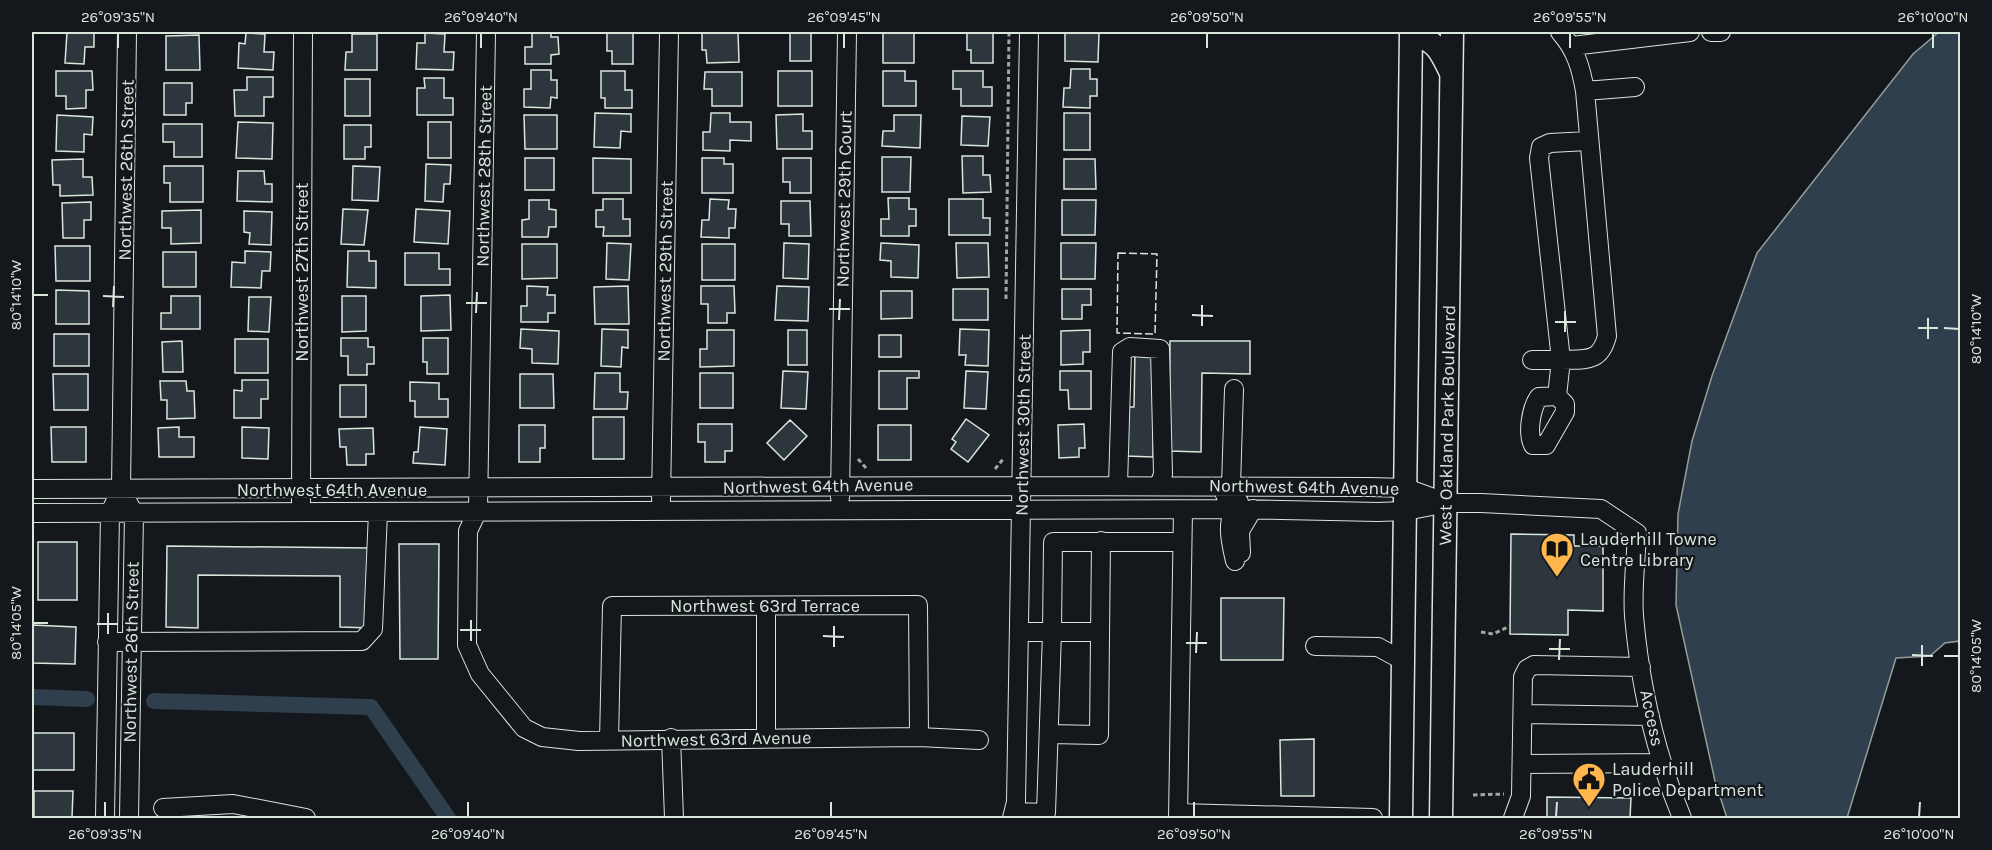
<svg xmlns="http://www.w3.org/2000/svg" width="1992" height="850" font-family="Karla,sans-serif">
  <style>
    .water { fill: #2f3f4d; stroke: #939e99; stroke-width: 1.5 }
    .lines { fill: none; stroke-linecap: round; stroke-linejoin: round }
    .canal { stroke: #2f3f4d; stroke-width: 16 }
    .building { fill: #2c363c; stroke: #d8e6dc; stroke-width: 1.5 }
    .minor-casing { stroke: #d8e6dc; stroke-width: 20 }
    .major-casing { stroke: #d8e6dc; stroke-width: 25 }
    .path { stroke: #9da8a2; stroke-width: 3; stroke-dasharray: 4.5 3; stroke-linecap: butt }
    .minor { stroke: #14181c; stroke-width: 18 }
    .major { stroke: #14181c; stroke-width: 22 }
    .fence { stroke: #d8e6dc; stroke-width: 1.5; stroke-dasharray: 8 3; stroke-linecap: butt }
    .ticks { fill: none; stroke: #d8e6dc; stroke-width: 2 }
    .labels { text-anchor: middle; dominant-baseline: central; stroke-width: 4.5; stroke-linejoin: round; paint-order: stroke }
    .street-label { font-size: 18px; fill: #d8e6dc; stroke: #14181c }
    .poi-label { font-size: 18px; fill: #d8e6dc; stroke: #14181c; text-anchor: start }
    .neatline { fill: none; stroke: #d8e6dc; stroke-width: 2 }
    .ticks-label { font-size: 15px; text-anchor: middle; fill: #d8e6dc }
  </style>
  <rect width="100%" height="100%" fill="#14181c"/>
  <path class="water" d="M1939 32H1960V641L1945 643 1930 656 1896 658 1847 818H1727L1715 781 1676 605 1678 514 1692 441 1712 376 1757 253 1913 54Z"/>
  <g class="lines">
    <path class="canal" d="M32 697 87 699
      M154 701 371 707 448 818"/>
  </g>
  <path class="building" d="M67 32H94V47H85L84 64 65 63Z
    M532 32H551V37H558L559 54 551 55V64H525V47H532Z
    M607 32H633V64H612V51H607Z
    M702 32H738L739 62 707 63 706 50H702Z
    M790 32H811V61H790Z
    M883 32H914V63H883Z
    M967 32H993V63H971V50H967Z
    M1065 32H1099L1098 62 1065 61Z
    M246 33 265 34 264 52H274L273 70 238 68 239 43 245 44Z
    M425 33 445 34 444 52H454L453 70 416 69 417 43H425Z
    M352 34H377V70H345L346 52H352Z
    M199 35 200 70H166V36Z
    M1071 69H1090V79H1097V96H1090V108L1063 107 1064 88H1070Z
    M531 70H551V80H557V98L551 97 550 108 524 107V89H531Z
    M56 71H92L93 90H86V108L66 109V96H56Z
    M601 71H625V90H632V108H605V98H601Z
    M778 71H812V106H778Z
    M883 71H905V81H916V106H883Z
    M953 71H983V87H992V106H961V89H953Z
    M705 72H742V106H712V89H704Z
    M247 77H273V97H264V116H235L234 90H247Z
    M424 78H444V98H453V115H417V88H425Z
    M345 79H370V116H345Z
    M164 83H192V103H186V115H164Z
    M595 113 631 114V132L621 131 620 148 594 147Z
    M711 113H730V122H751V141L730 140V151L703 150V132H710Z
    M1064 113H1090V150H1064Z
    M803 114V131H812V149H777L776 115Z
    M57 115 93 117 92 135 84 134V152L56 151Z
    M524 115H557V149H525Z
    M894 115H921L920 148 882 146 883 131H894Z
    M962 116 990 117 988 146 961 145Z
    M238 122 273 123 272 159 236 158Z
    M428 122H451V158H428Z
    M163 124H202V157H174V142H163Z
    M344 125H371V147H365V159H344Z
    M962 156H983V175H990L991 192 963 193Z
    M882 157H911L910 192H882Z
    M525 158H554V190H525Z
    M593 158 631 159V193H593Z
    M702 158H724V164H733V193H702Z
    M783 158H811V193H790V182H783Z
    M83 159V177H92L93 195 60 196V185H53L52 160Z
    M1064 159H1095L1096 189H1064Z
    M426 164 451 165 450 184H444L443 202 425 201Z
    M164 166H203V202H170V183H164Z
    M353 166 380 167 378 201 352 200Z
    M238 171H264L265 184H272V202L237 201Z
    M888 198H909V209H916V226H909V236H881V219H889Z
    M603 199H623V219H630V236H603L604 227H596V210H603Z
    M710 199 729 200 728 209H736L735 228H729V238L701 237 702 220H709Z
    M949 199H983V218H990V235H949Z
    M529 200H549V209L556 210V227H549L548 237H522V220L529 219Z
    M1062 200H1096L1095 235H1062Z
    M781 201H810L811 236H789V224H781Z
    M91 202V220H84V238H63L62 203Z
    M343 209 368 210 364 245 341 244Z
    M416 209 450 211 448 244 414 242Z
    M201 210V243L171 244V228H162V211Z
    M244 211 272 212 271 245 249 244 250 233 244 232Z
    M607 243 631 244 629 280 606 279Z
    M784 243 809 244 808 279 783 278Z
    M881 243 919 245 918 278 891 277V261L880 260Z
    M956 243H988L989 277 957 278Z
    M1061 243H1096L1095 279H1061Z
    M522 244H557V278L522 279Z
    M702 244H735V280H702Z
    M55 246H90V281H56Z
    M245 251 271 252 270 271H262L261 288 231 287 232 262 245 263Z
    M348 251H369V261H376V288L347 287Z
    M163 252H196V287H163Z
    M405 253H439V269H450V285H405Z
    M527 286 548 287 547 295H555V313H548V322H521V306H527Z
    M628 286 629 324H595L594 287Z
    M701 286H734L735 313H727V323H708V304H701Z
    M777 286 809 287 808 321 775 320Z
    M953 289H988V320H953Z
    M1062 289H1091V305H1082V319H1062Z
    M56 290 89 291V324H56Z
    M881 291H912V318L881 319Z
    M450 295 451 330 421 331V296Z
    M171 296H200V329H161V313H171Z
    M342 296H366V331L342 332Z
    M249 297H271L269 332 248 331Z
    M521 329 559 331 558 364 532 363V349L520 348Z
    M602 329 628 330V348L622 347 621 367 601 366Z
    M960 329 989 330 988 366 965 365 966 355H959Z
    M707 330H734V366L700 367V349H707Z
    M788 330H807V365H788Z
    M1090 330V352H1083V364L1061 365V331Z
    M54 334H89V366H54Z
    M879 335H901V357H879Z
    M341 338H368V347H374V364H367V375H348V356H341Z
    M423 338H448V374H427V362H423Z
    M235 339H268V373H235Z
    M182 341 183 372H163L162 342Z
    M1170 341H1250V374L1202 373 1201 452 1169 451Z
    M1135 349 1155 350 1153 457 1126 456 1127 407H1134Z
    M783 371 808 372 806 409 781 408Z
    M879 371H919V378H907V409H879Z
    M966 371 988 372 986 409 964 408Z
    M1060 371H1091V409H1069L1068 390H1060Z
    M595 373H620V392H628L627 409H594Z
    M700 373H733V408H700Z
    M53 374H88V410H54Z
    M520 374H553L554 408H520Z
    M242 380H268V399H261V418H234V390L242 391Z
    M160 381H186L187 391H194L195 418 167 419V400H161Z
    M410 382 439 383V399H448V417H415V401H410Z
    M340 385H366V417H340Z
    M593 417H624V459H593Z
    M966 419 989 435 968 462 951 449 956 442 952 439Z
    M790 420 807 436 784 460 767 443Z
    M698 424H732V451H725V462H705V442H698Z
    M1084 424 1085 448H1079V457L1059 458 1058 425Z
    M519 425H545V448H540V462H519Z
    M878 425H911V460H878Z
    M51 427H86V462H52Z
    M179 427V437H194V457H159L158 428Z
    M242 427 269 428 268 459 242 458Z
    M420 427 447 429 445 465 413 463 414 452H418Z
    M373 428 374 454H366V465H347L346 447H340L339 429Z
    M1511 534 1574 535V546H1603V611L1568 610V635L1510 634Z
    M38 542H77V600H38Z
    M399 544H439L438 659H400Z
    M167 546 370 548V628L340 627V576L198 575V628L166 627Z
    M1221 598H1284L1283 660H1221Z
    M32 625 76 627 75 664 32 663Z
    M32 733H74V770H32Z
    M1314 739V796H1281L1280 740Z
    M34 791H73L72 818H34Z
    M1547 797 1631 798 1630 818H1547Z"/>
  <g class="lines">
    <g class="minor-casing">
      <path id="minor" d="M486 32 478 510 468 531 467 645 480 674 524 728 542 737 579 741 919 737 979 740
        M1560 32C1576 50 1581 68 1585 91L1607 336C1600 363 1586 359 1561 360L1539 158 1541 147 1550 143 1588 141
        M1711 32H1721
        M1572 46 1690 32
        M1585 91 1635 87
        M1532 360H1561L1557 396 1539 397C1531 408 1527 433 1533 445H1546L1565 412V404L1557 396
        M1118 485 1122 352 1130 347 1160 349 1163 474 1159 486
        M32 489C478 488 924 484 1370 487L1406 488 1447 503
        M1225 495 1231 486 1234 389
        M840 498 847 32
        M661 500 669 32
        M301 502 303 32
        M129 504 134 513 129 818
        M32 513 1234 509 1378 512 1406 511 1447 503H1481L1601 509 1637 533C1636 560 1632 589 1634 616 1640 685 1656 755 1682 818
        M1241 553 1240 531 1253 509
        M1235 561C1230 540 1225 520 1239 502
        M1021 632H1052L1053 542H1182
        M107 642 362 641 373 629 378 512
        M1315 646 1378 647 1402 660
        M1523 714 1650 716
        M1049 734 1099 735 1101 541
        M671 738 674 818
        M766 738V608
        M609 740 612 606 918 605 919 737
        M1522 764 1662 763
        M163 808 233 804 306 818
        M1014 812 1046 813 1052 632H1100
        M1178 813 1373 818
        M105 818 110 513 121 489 127 32
        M1012 818 1016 802 1029 32
        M1178 818 1183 510
        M1513 818 1521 796 1523 677 1527 669 1534 665 1641 667"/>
    </g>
    <g class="major-casing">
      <path id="major" d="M1411 34C1437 41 1440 50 1451 73
        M1401 818 1411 32
        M1441 818 1452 32"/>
    </g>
    <path class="path" d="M1006 299 1009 32
      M858 459 867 469
      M995 469 1004 458
      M1481 632 1493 634 1510 626
      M1473 795 1504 794"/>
    <use href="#minor" class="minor"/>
    <use href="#major" class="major"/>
    <path class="fence" d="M1118 253 1157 254 1155 334 1117 333Z"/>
  </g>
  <path class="ticks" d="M118 48V33M481 48V33M844 48V33M1207 48V33M1570 48V33M1933 48V33M33 295H48M103 296 124 297M466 303H487M113 307 114 286M829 309H850M476 313 477 292M1192 315 1213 316M839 320 840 299M1555 322H1576M1202 326V305M1918 328H1938M1944 328 1959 329M1565 332V311M1928 339V318M33 623H48M97 624H118M460 630H481M108 634V613M823 636 844 637M471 641V620M1186 643H1207M834 647V626M1549 649H1570M1196 653 1197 632M1912 655 1933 656M1944 656H1959M1559 660 1560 639M1922 666V645M105 817V802M468 817V802M831 817V802M1194 817V802M1556 817 1557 802M1919 817 1920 802"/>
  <defs>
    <g id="library-pin" transform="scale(1.725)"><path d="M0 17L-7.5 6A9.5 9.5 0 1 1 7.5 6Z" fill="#ffb74d" stroke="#14181c"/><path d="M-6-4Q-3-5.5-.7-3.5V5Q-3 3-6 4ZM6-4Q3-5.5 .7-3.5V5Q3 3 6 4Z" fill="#111"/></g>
    <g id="civic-pin" transform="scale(1.725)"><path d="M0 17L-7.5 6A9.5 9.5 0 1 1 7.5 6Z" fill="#ffb74d" stroke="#14181c"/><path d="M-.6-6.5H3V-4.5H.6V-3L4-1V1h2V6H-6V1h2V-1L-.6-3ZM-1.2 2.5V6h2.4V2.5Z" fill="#111"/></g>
  </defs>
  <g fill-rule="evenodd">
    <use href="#library-pin" x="1557" y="549"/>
    <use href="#civic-pin" x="1589" y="779"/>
  </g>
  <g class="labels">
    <g class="street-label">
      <text transform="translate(126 170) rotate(-89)">Northwest 26th Street</text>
      <text transform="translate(484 176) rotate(-89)">Northwest 28th Street</text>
      <text transform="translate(844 199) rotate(-89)">Northwest 29th Court</text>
      <text transform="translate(665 271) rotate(-89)">Northwest 29th Street</text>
      <text transform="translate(302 272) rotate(-90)">Northwest 27th Street</text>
      <text transform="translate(1023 425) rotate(-89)">Northwest 30th Street</text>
      <text transform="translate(1447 425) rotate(-89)">West Oakland Park Boulevard</text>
      <text transform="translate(818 486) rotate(-1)">Northwest 64th Avenue</text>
      <text transform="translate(1304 487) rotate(1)">Northwest 64th Avenue</text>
      <text x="332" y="490">Northwest 64th Avenue</text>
      <text x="765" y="606">Northwest 63rd Terrace</text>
      <text transform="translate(131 652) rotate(-89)">Northwest 26th Street</text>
      <text transform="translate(1652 718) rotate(78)">Access</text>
      <text transform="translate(716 739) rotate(-1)">Northwest 63rd Avenue</text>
    </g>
    <g class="poi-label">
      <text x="1580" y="539">Lauderhill Towne<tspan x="1580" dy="21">Centre Library</tspan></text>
      <text x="1612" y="769">Lauderhill<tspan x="1612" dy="21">Police Department</tspan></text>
    </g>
  </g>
  <rect width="1992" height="850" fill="none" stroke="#14181c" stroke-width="66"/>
  <rect x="33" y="33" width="1926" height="784" class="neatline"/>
  <g class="ticks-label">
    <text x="118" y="22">26°09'35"N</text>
    <text x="481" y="22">26°09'40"N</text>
    <text x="844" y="22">26°09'45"N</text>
    <text x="1207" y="22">26°09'50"N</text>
    <text x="1570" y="22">26°09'55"N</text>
    <text x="1933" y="22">26°10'00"N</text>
    <text transform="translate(16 295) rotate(-90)" y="5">80°14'10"W</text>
    <text transform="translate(1976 329) rotate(-90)" y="5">80°14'10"W</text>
    <text transform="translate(16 623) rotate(-90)" y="5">80°14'05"W</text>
    <text transform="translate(1976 656) rotate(-90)" y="5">80°14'05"W</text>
    <text x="105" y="839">26°09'35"N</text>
    <text x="468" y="839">26°09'40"N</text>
    <text x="831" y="839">26°09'45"N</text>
    <text x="1194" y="839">26°09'50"N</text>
    <text x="1556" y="839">26°09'55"N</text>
    <text x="1919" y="839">26°10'00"N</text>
  </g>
</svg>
